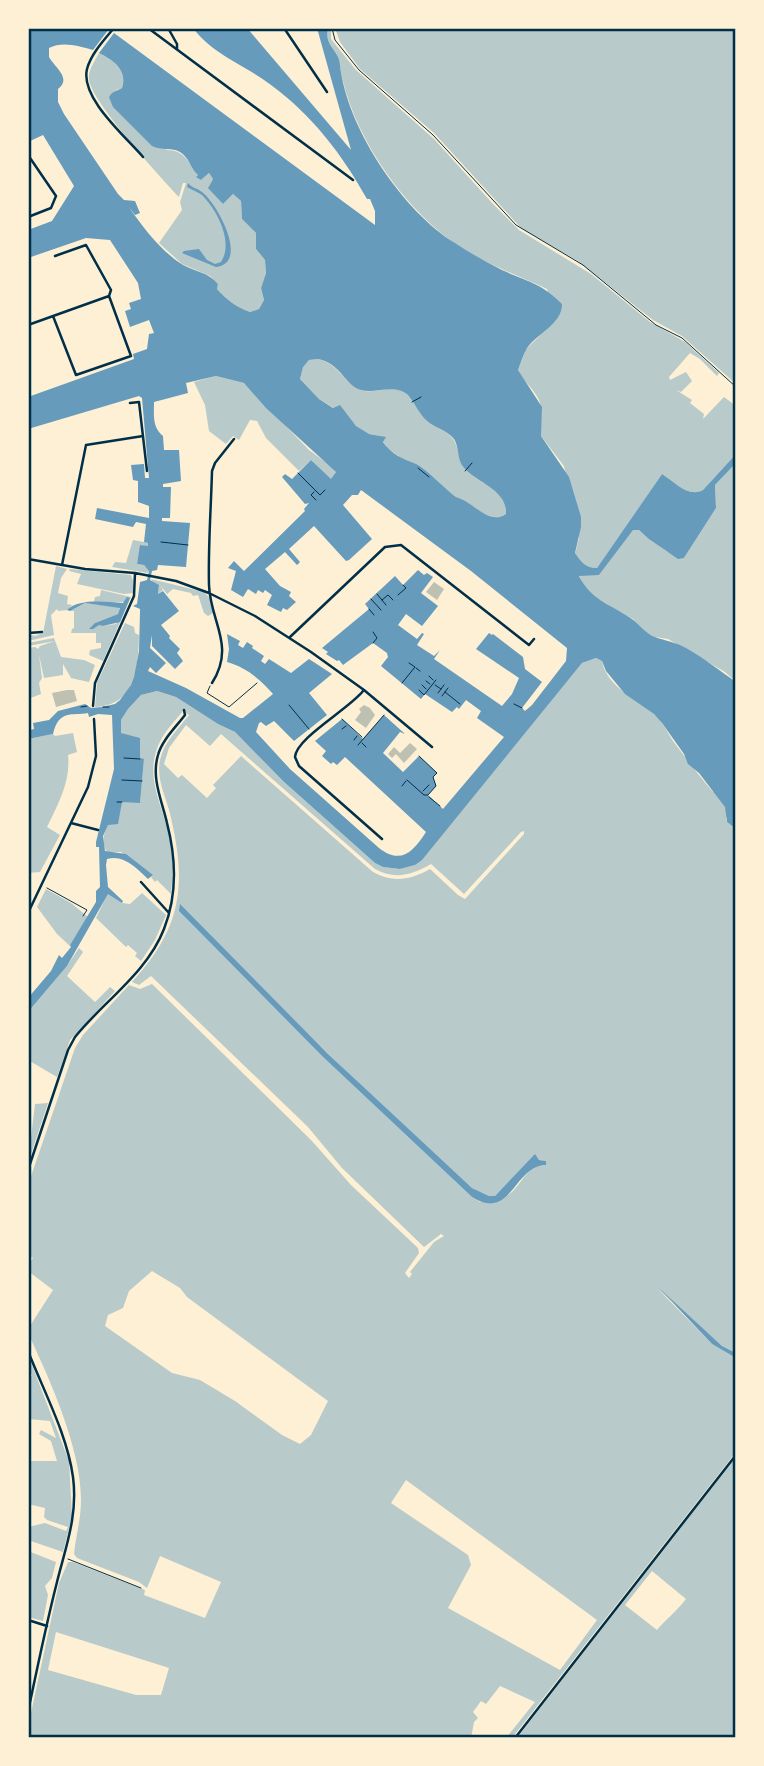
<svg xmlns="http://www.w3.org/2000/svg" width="764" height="1766" font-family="'DM Sans',sans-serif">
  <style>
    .green { fill: #b9caca; fill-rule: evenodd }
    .water { fill: #669bbc; fill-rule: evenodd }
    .building { fill: #bec0b2 }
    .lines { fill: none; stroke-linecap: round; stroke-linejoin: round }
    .path { stroke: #003049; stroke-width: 1 }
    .service { stroke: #003049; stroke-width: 1 }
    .minor { stroke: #003049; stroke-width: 2.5 }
    .neatline { fill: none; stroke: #003049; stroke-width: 2.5 }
  </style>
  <rect width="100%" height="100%" fill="#fdf0d5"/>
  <path class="green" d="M328 28H331V39L356 70 434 139 494 205 519 230 591 274 650 322 685 342 719 373 717 376 700 359 690 353 669 377 670 380 686 372 692 381 681 392 676 390 692 400 690 403 704 414 703 419 724 397 736 406V454L703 490C688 498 675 482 662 474L597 568C586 568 581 562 575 554L579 538 564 466 541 436C539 424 544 412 539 400 534 389 523 381 518 370L526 349 556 320 547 289C515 274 480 262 451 241 399 202 351 132 340 67 337 52 324 45 328 28Z
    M335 28H736V384L682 336 653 320 578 261 521 228 434 133 360 69 340 42Z
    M99 53C114 61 128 70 122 88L116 90 167 150C184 150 189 162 198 175L197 177 201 180 209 173 213 179 209 186 223 204 233 194 241 201 242 219 256 233V249L265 260 266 273 261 288 264 300 259 309 250 312C236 307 227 300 217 289L218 284 210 276 182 264 159 243 182 210 180 202 186 183H183L179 197C162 179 89 99 89 79 88 70 95 61 99 53Z
    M318 359C340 364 343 383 361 390 376 395 394 382 408 395 415 403 419 413 427 421 435 428 447 430 453 439 460 448 457 459 465 469 478 484 507 489 506 514 489 526 473 502 456 497L387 448 383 441 385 438C379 435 375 435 369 434 356 430 347 415 340 406L334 408 319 399 300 379 303 366 309 360Z
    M216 376 244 383 309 450 336 470 335 475 331 480 311 460 299 471 266 438 257 421 250 420 239 440 233 436 226 444 209 431 205 405 194 382Z
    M736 463V682L725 672 668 639 655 637 645 632 633 619 593 596 585 589 579 575H599L632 530H639L666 551 684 558 716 508 715 485Z
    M133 540 149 543 148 547 141 545 137 564 144 565 149 570 148 573 112 567 115 562 126 563Z
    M56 566 67 569 61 578 58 593 68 596 67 604 72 605 68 610 58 611 57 609 51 615 54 635 28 641V634L35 636 43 633Z
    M70 569 131 575 133 581V593L124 594 77 584 81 574 69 571Z
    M151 579 204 592 209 597 213 613 208 616 204 613 198 595 193 596 191 593 173 589 167 594 160 585 163 590 158 594 159 585 154 584Z
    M101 590 131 597 103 661 89 655 90 650 101 648V643H96V633H71L72 629 74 628V611H70L85 603 119 607 120 610 118 614 95 623 103 626 116 624 125 602H94L95 597 100 596Z
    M125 623 134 627 135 633 139 635C138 669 136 705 95 707L97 683Z
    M54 638 61 657 84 660 95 665 89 682 71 678 63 664V675L44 678 39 655 42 678 39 683 41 694 28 699V648L35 647 38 649 40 646 55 641 28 646V643Z
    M596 658 602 661C607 687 636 699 654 714 663 722 667 732 673 741 686 758 699 776 713 792L736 780 726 819 727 822 736 829V1353L722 1346 658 1289 712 1344 736 1358V1452L512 1738H506L535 1702 500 1686 486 1704 481 1701 473 1712 478 1718 474 1722 471 1738H28V1727L59 1583 68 1562H73L145 1590 144 1595 205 1618 221 1582 160 1556 147 1588 139 1582 77 1558 74 1554C76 1535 81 1519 81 1500 81 1448 50 1380 28 1333V1329L53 1290 28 1271V1265L33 1258 28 1255V1185L75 1048 83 1035 129 985 140 989 152 984 311 1140 351 1185 418 1248 419 1253 405 1273 409 1278 412 1274 410 1272 434 1242 444 1236 441 1234 424 1247 342 1168 308 1127 151 976 139 985 132 982C181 929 187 886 171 818 167 798 156 781 160 760 164 742 178 729 189 715L183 711C174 722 163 733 158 746 145 778 162 804 169 835 173 855 173 874 171 894L157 880 155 882 151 877 153 876 121 852H107C96 835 114 816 122 801L140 802 144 759H140V739L121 734V720L128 709 141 695 157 691 176 697 218 724 235 732 283 781 375 863 383 867 400 869 415 865 582 663ZM186 725 210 746 221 734 375 869C395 880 412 875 431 864L464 894 521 832 524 831V834L465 899 458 895 430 869C411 880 392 883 373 872L241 756 213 785 216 788 207 798 182 775 178 778 164 764 169 748ZM179 911 367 1091 472 1188 489 1196H495L535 1155 539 1160 546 1161V1165C524 1166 523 1185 508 1195 501 1200 488 1200 480 1202L472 1197 322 1056ZM152 1271 180 1288 187 1297 328 1401 311 1435 300 1444 282 1435 235 1401 200 1380 172 1373 105 1326 108 1315 123 1308 129 1291ZM406 1480 597 1620 560 1670 448 1608 471 1565 468 1555 391 1503ZM56 1632 169 1668 161 1695H136L48 1670Z
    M73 733 77 752 68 755C71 781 58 804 47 827L60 835 40 872 28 873V739L53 734 55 736Z
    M46 889 71 903 88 917 70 945 71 947 57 934 37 907Z
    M108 893 122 903 130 904 142 893 166 915 155 940 141 961 135 956 137 953 128 945 126 947 96 918Z
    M79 948 83 952 67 976 95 1002 110 987 115 991 70 1040 57 1077 28 1060V1012L67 966Z
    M48 1103 28 1163 35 1104Z
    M28 1355 69 1461 72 1516 63 1552 28 1540V1527L45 1523 66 1531 68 1527 47 1520 44 1517 45 1508 28 1504V1461H57L51 1441 39 1434 41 1430 56 1438 50 1421 28 1419V1377L32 1376 28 1366Z
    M736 1457V1738H517ZM652 1571 686 1599C677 1611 666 1619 657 1630L625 1605Z
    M28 1551 56 1562 52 1578 45 1586 48 1595 43 1621 28 1617V1599L31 1598 30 1591 28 1594Z"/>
  <path class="water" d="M28 28 109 29 93 50C79 46 62 41 49 48V57C55 68 72 78 58 89V102L64 114 118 194 124 200 135 201 140 213 135 215 129 207C143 228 162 252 183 265 196 272 208 272 218 284L217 289C227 300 236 307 250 312L259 309 264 300 261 288 266 273 265 260 256 249V233L242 219 241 201 233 194 223 204 208 188 213 179 209 173 201 180 196 177 198 175C190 168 190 158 180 152 172 147 162 151 152 146L113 107 109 97 112 93 122 88C128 70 113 60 99 53L114 33 375 225V211L370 199H367C342 154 312 115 271 85 245 65 213 55 193 28H247L351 150 317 28H328C325 42 332 46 338 57 340 61 340 68 341 72 350 132 404 212 455 243 470 253 486 262 502 270 528 282 540 282 562 304 562 324 538 333 527 348 523 355 521 362 518 370L542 407 541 436 569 477 581 517V527L575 553C581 562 586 568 597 568L662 474C675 482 688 498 703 490L736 454V463L715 485 716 508 684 558 678 559 649 539 639 530H633L599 575 579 576C591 600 608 603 629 617 639 623 644 633 655 637 666 641 675 642 686 648 704 658 720 671 736 682V829L727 822 725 807 699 773 688 764 684 754 662 723 654 714 625 694 606 671 602 661 596 658 582 663 422 860 415 865 400 869 383 867 375 863 283 781 235 732 218 724 176 697 157 691 141 695 128 709 121 720V733L140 738V758L144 759 140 803 122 802 118 824 108 825 103 836 105 851 126 854 153 875 148 879C137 869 124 854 107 859L106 865 108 887 123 901 122 903 108 894 67 966 28 1012V998L51 971 59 955 62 958 71 947 70 945 96 902V891L100 887 99 847H96V842L114 769 112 715 98 714 89 717 88 713C72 716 59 709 53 734L28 739V725L30 730 34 729 33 723 49 720 58 711 85 704 91 708 102 707 115 704 120 700 131 685 134 677 139 651 140 612V609L133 606 137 604 140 582 147 580 149 571 144 565 137 564 140 545 148 546V543L144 542 146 524 136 522 133 527 95 519 97 508 149 518V506L138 502V481L133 480 131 465 144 464 145 478H149L142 398 139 396 28 429V397L134 359 133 354 147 349 149 334 154 333 149 320 130 327 125 311 131 309 129 303 141 299 138 283 110 240 86 238 28 258V230L52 221 74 186 43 135 28 142ZM318 359C342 364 344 385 361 390 376 394 395 383 408 395 415 403 419 414 427 421 435 428 447 430 454 439 460 448 456 460 465 469 478 483 507 490 506 514 489 526 474 502 456 497 446 490 425 468 416 464 403 459 391 454 383 442L386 437 369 434 356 426 340 405 333 408 319 399 300 379 303 367 309 360ZM216 376 244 383 266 408 336 472 331 479 311 460 292 479 285 474 282 477 305 504 309 503 304 509 305 511 244 571 234 561 228 568 236 571 231 590 243 597 248 589 256 594 258 590 263 593 265 590 272 595 267 605 281 612 283 608 287 610 296 602 289 596 291 592 280 586 265 569 285 552 297 565 300 562 289 549 314 526 346 561 349 560 372 539 343 505 352 495H358L361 490 471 571 567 648 566 661 532 705 525 711 522 708 542 682 525 669 523 657 493 634 492 635 489 633 476 649 519 678 512 694 502 706 434 659 440 650 434 656 417 645 424 634 422 633 417 639 398 625 406 614 422 626 438 606 421 593 433 577 427 573 424 575 418 570 403 585 395 576 365 604 369 609 322 648 328 652 326 654 337 661 339 660 343 665 373 643 387 653 388 657 381 666 421 699 425 694 452 712 457 707 459 709 466 700 481 711 477 718 504 737 443 809 428 795 436 786 433 777 437 773 419 756 403 772 383 753 400 732 405 734 384 715 363 739 342 719 315 741 326 751 322 756 331 764 333 762 337 765 345 757 426 832C413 852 401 865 379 848L290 769 256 732 259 723 261 722 266 726 274 721 294 741 327 715 309 693 332 674 309 659 291 673 269 659 265 664 261 661 264 656 252 648 253 646 247 642 243 648 238 645 240 641 227 634 229 649 227 662C246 667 261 680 273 694L243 718H240L186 688 148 671 150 667 156 673 166 663 150 648 152 635V646L175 669 183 661 177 653 180 649 169 638 170 636 161 625 179 611 163 591 158 594 159 585 150 580 152 571 157 570 158 565 186 567 190 523 162 521V518H170L171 487H163V484L181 481 179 450H164L163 436C152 427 154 415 154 402L188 393 186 383Z
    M188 183C192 188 197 188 202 192 217 203 250 263 216 267L182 253 184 251 199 249 207 260 215 264 221 262C234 242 217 210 202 195 198 192 192 190 187 187Z
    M127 597 130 598 120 622 103 626 99 625 93 629H89L95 623 118 614 120 608 85 603 70 611 67 610C79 598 106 602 123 603Z
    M180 904 327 1053 472 1188 489 1196H495L535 1154 539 1160 546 1161V1165C513 1166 512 1222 472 1197L322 1056 179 911Z
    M659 1288 722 1346 736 1353V1358L712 1344Z"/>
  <path class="building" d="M434 582 444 589 437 600 426 592Z
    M67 690H74L77 701 56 707 52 693Z
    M364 705 370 708 375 715 366 728 355 720 361 712 359 709Z
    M410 743 417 749 404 763 396 754 392 758 388 754 394 747 400 753Z"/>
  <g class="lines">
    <path class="path" d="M332 28 335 40 359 70 433 135 516 225 583 265 656 325 682 338 736 387
      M412 402 421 397
      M418 468 429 477
      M465 471 472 463
      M298 473 320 495 325 490
      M314 492 311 495 316 500
      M161 542 188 545
      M377 594 386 605
      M398 595 406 588 403 585
      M371 599 381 610
      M382 600 388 595 393 600
      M369 609 374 615
      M373 643 377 638 373 632
      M416 668 420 671
      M429 676 433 680
      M426 681 430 684
      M402 683 415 667 409 663
      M422 685 426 689
      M435 685 441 689
      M419 690 424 695 436 680
      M445 692 460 704
      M438 693 444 685
      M442 696 448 688
      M514 704 522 708
      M289 705 309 729
      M81 707 87 706
      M103 707H109
      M342 719 362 737
      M342 729 346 726
      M354 740 357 736
      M362 743 366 747
      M358 745 384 715
      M124 758 140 759
      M122 780 142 781
      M407 780 424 795H428L436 786 433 777 437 773 419 756
      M402 786 406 781
      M423 791 429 785
      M429 797 440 806
      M117 802H122
      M47 888 87 910 83 916
      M68 1559 141 1588"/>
    <path class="service" d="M210 686 207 693 229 707 257 683"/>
    <path class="minor" d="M114 28C104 40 91 54 87 69 80 98 125 136 143 157
      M148 28 353 180
      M168 28 177 44V49
      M284 28 327 92
      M28 155 56 196 51 208 28 217
      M53 316 76 375 131 356 109 296 111 290 86 245 55 256
      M28 325 109 296
      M130 403 139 402 147 471
      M28 559 85 569 135 573 176 581 209 593 255 616 311 652 364 690 432 747
      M62 565 86 445 143 436
      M28 633 42 632
      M290 637 385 547 401 545 529 645 534 639
      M212 683C236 645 210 622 209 585 208 547 211 509 212 471L215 463 234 439
      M363 691C349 709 296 738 295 757L299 766 382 839
      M93 706 95 683 134 596 135 573
      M71 823 98 830
      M141 882 169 913
      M28 913 88 787 96 756 94 719
      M28 1170 68 1050 75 1037C103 1002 147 973 164 929 177 896 176 858 167 823 162 801 151 778 158 755 162 740 176 727 185 715L184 710
      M28 1351C44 1392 67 1434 73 1477 78 1515 66 1546 57 1582 46 1625 37 1669 28 1712
      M28 1620 47 1626
      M515 1738 736 1455"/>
  </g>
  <rect width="764" height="1766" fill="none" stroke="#fdf0d5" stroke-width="60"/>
  <rect x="30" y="30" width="704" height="1706" class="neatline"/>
</svg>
